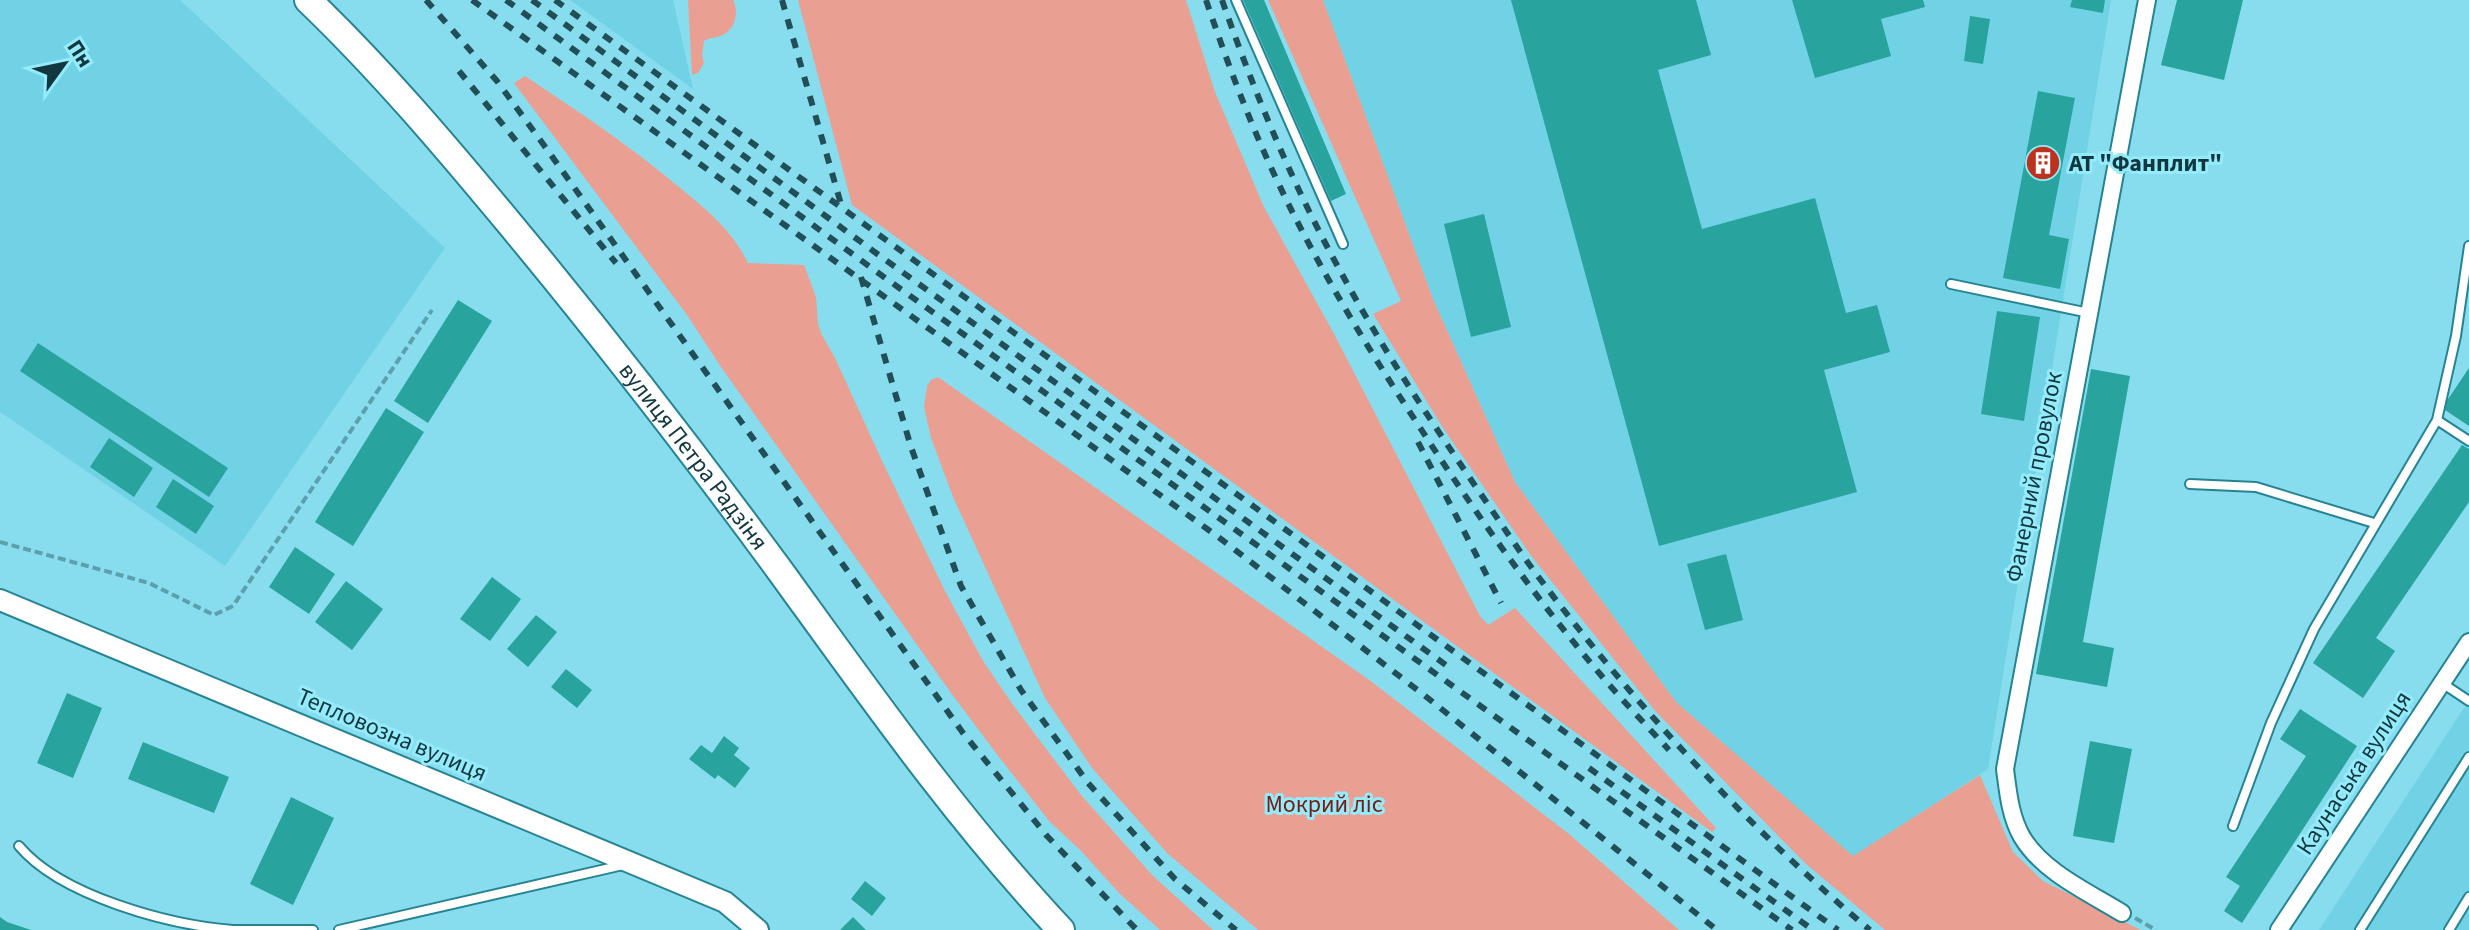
<svg xmlns="http://www.w3.org/2000/svg" width="2469" height="930" font-family="'Source Sans 3',sans-serif">
  <style>
    .built { fill: #70d2e4 }
    .green { fill: #e9a092 }
    .building { fill: #28a39e }
    .lines { fill: none; stroke-linecap: round; stroke-linejoin: round }
    .service-casing { stroke: #268392; stroke-width: 12 }
    .minor-casing { stroke: #268392; stroke-width: 20 }
    .tertiary-casing { stroke: #268392; stroke-width: 24 }
    .primary-casing { stroke: #268392; stroke-width: 30 }
    .path { stroke: #5ca0ae; stroke-width: 4; stroke-dasharray: 8 4; stroke-linecap: butt }
    .service { stroke: #fff; stroke-width: 8 }
    .minor { stroke: #fff; stroke-width: 16 }
    .tertiary { stroke: #fff; stroke-width: 20 }
    .primary { stroke: #fff; stroke-width: 26 }
    .rail { stroke: #224e57; stroke-width: 6; stroke-dasharray: 10 10; stroke-linecap: butt }
    .labels { text-anchor: middle; dominant-baseline: central; stroke-width: 6; stroke-linejoin: round; paint-order: stroke }
    .poi-label { font-size: 24px; font-weight: bold; fill: #12373e; stroke: #94ebfb; text-anchor: start }
    .street-label { font-size: 24px; fill: #12373e; stroke: #94ebfb }
    .park-label { font-size: 24px; fill: #771c10; stroke: #94ebfb }
  </style>
  <rect width="100%" height="100%" fill="#87ddee"/>
  <path class="built" d="M0 0H180L445 248 225 566 0 412Z
    M570 0H673L693 89Z
    M1323 0H2111L1988 769 1853 857 1676 702 1515 482 1433 299Z
    M2469 700V930H2319Z"/>
  <path class="green" d="M688 0H733C739 11 736 28 723 35 716 38 711 37 704 41L702 55 704 63 698 73 692 75Z
    M798 0H1186L1215 92 1264 207 1333 332 1480 616 1488 625 1515 608 1716 828 1712 832 852 205Z
    M1268 0H1323L1433 299 1515 482 1676 702 1853 856 1980 775 2013 852 2043 881 2141 930H1885L1806 864 1656 712 1532 557 1443 428 1373 314 1401 301Z
    M525 76C579 112 629 145 679 187 707 210 732 230 748 263L804 265 816 297 818 324 822 335 835 358 883 463 945 591 983 661 1013 705 1081 795 1153 876 1213 930H1160L1119 893 1081 851 1049 821 999 757 951 693 721 367 687 315 514 83Z
    M938 377 1372 682 1569 834 1679 930H1258L1167 853 1092 768 1045 698 953 497 931 438 924 407 927 386 931 380Z"/>
  <path class="building" d="M1243 0H1264L1346 194 1331 201Z
    M1511 0H1696L1711 55 1658 70 1702 229 1815 198 1846 313 1877 305 1890 352 1824 370 1857 492 1659 546Z
    M1792 0H1923L1925 7 1881 19 1891 56 1815 78Z
    M2072 0H2105L2103 13 2070 7Z
    M2177 0H2243L2224 80 2161 65Z
    M1970 16 1990 19 1983 64 1964 61Z
    M2038 91 2075 98 2049 235 2069 239 2060 289 2003 278Z
    M1484 214 1511 327 1471 337 1444 224Z
    M458 300 492 321 428 423 394 401Z
    M1997 311 2040 317 2024 421 1981 414Z
    M38 343 228 468 209 497 20 371Z
    M2469 368V426L2442 408Z
    M2091 369 2130 376 2083 642 2114 648 2107 687 2036 674Z
    M386 408 424 432 353 546 315 522Z
    M109 438 153 468 134 497 90 467Z
    M2462 445 2469 449V502L2376 638 2395 651 2363 698 2313 663Z
    M173 479 214 506 196 534 156 507Z
    M295 547 335 574 309 614 269 587Z
    M1726 554 1743 620 1705 630 1687 564Z
    M492 577 521 599 490 641 460 619Z
    M346 581 383 609 352 650 315 622Z
    M536 615 557 632 528 667 507 649Z
    M566 669 592 690 577 708 551 687Z
    M67 693 102 708 73 778 37 763Z
    M2300 709 2357 746 2242 923 2224 911 2240 886 2226 877 2306 756 2280 739Z
    M724 736 739 748 734 755 750 768 735 788 718 775 715 779 689 759 701 745 712 753Z
    M2090 741 2132 749 2114 843 2073 836Z
    M143 742 229 777 214 813 128 779Z
    M291 797 334 818 293 905 250 884Z
    M865 881 886 898 872 916 851 899Z
    M0 917 7 922 31 930H0Z
    M853 917 866 930H840Z"/>
  <g class="lines">
    <g class="service-casing">
      <path id="service" d="M1236 0 1343 244
        M1951 284 2089 313
        M2437 420 2469 441
        M2190 484 2256 487 2374 523
        M2442 683 2469 701
        M2233 826 2271 723 2314 629 2437 420 2456 336 2469 246
        M19 846C61 896 169 925 233 930 260 930 287 930 313 930
        M339 930 623 865
        M2360 930 2469 757
        M2449 930 2469 897"/>
    </g>
    <g class="minor-casing">
      <path id="minor" d="M2122 913C2088 892 2043 872 2022 837 2010 816 2008 792 2005 769L2147 0
        M2279 930 2469 642"/>
    </g>
    <g class="tertiary-casing">
      <path id="tertiary" d="M0 600 725 902 758 930"/>
    </g>
    <g class="primary-casing">
      <g id="primary">
        <path id="s1" d="M308 0C381 70 446 147 510 224 603 336 692 451 778 568 868 692 956 818 1061 930"/>
      </g>
    </g>
    <path class="path" d="M0 542 149 583 214 615 233 606 432 310
      M2135 918 2156 930"/>
    <use href="#service" class="service"/>
    <use href="#minor" class="minor"/>
    <use href="#tertiary" class="tertiary"/>
    <use href="#primary" class="primary"/>
    <path class="rail" d="M426 0 497 81 546 148 963 733 1047 836 1137 930
      M472 0 1217 536 1424 695 1717 930
      M506 0 877 272 1792 930
      M532 0 876 253 1450 668
      M555 0 1838 930
      M782 0 843 211
      M1206 0C1226 59 1248 118 1274 174 1314 260 1363 341 1415 420 1472 508 1532 594 1600 674 1622 700 1646 725 1669 750
      M1222 0C1255 94 1294 188 1343 276 1383 350 1431 421 1478 490 1499 520 1518 550 1540 579 1634 704 1750 830 1870 930
      M459 71 616 263
      M861 277 911 447 961 586 1021 690 1088 783 1175 879 1236 930
      M1418 442 1501 603
      M1589 768 1813 930"/>
  </g>
  <defs>
    <g id="building-disc" transform="scale(1.8)"><circle r="9.5" fill="#bd311e" stroke="#94ebfb"/><path d="M-4-6H4V6H1V3H-1V6H-4ZM-2.5-4.3h1.7v1.8h-1.7ZM.8-4.3h1.7v1.8H.8ZM-2.5-1h1.7V.8h-1.7ZM.8-1h1.7V.8H.8Z" fill="#fff"/></g>
  </defs>
  <g fill-rule="evenodd">
    <use href="#building-disc" x="2043" y="163"/>
  </g>
  <g class="labels">
    <g class="poi-label">
      <text x="2069" y="163">АТ "Фанплит"</text>
    </g>
    <g class="street-label">
      <text stroke="none"><textPath href="#s1" startOffset="598">вулиця Петра Радзіня</textPath></text>
      <text transform="translate(2034 477) rotate(-79)">Фанерний провулок</text>
      <text transform="translate(392 735) rotate(23)">Тепловозна вулиця</text>
      <text transform="translate(2354 773) rotate(-57)">Каунаська вулиця</text>
    </g>
    <g class="park-label">
      <text x="1324" y="804">Мокрий ліс</text>
    </g>
  </g>
  <g transform="translate(64 64) rotate(57)" stroke="#94ebfb" stroke-width="6" paint-order="stroke">
  <path d="M0-6L14 30L0 20L-14 30Z" fill="#12373e"/>
  <text y="-12" font-size="22" font-weight="bold" text-anchor="middle" fill="#12373e">Пн</text>
  </g>
</svg>
